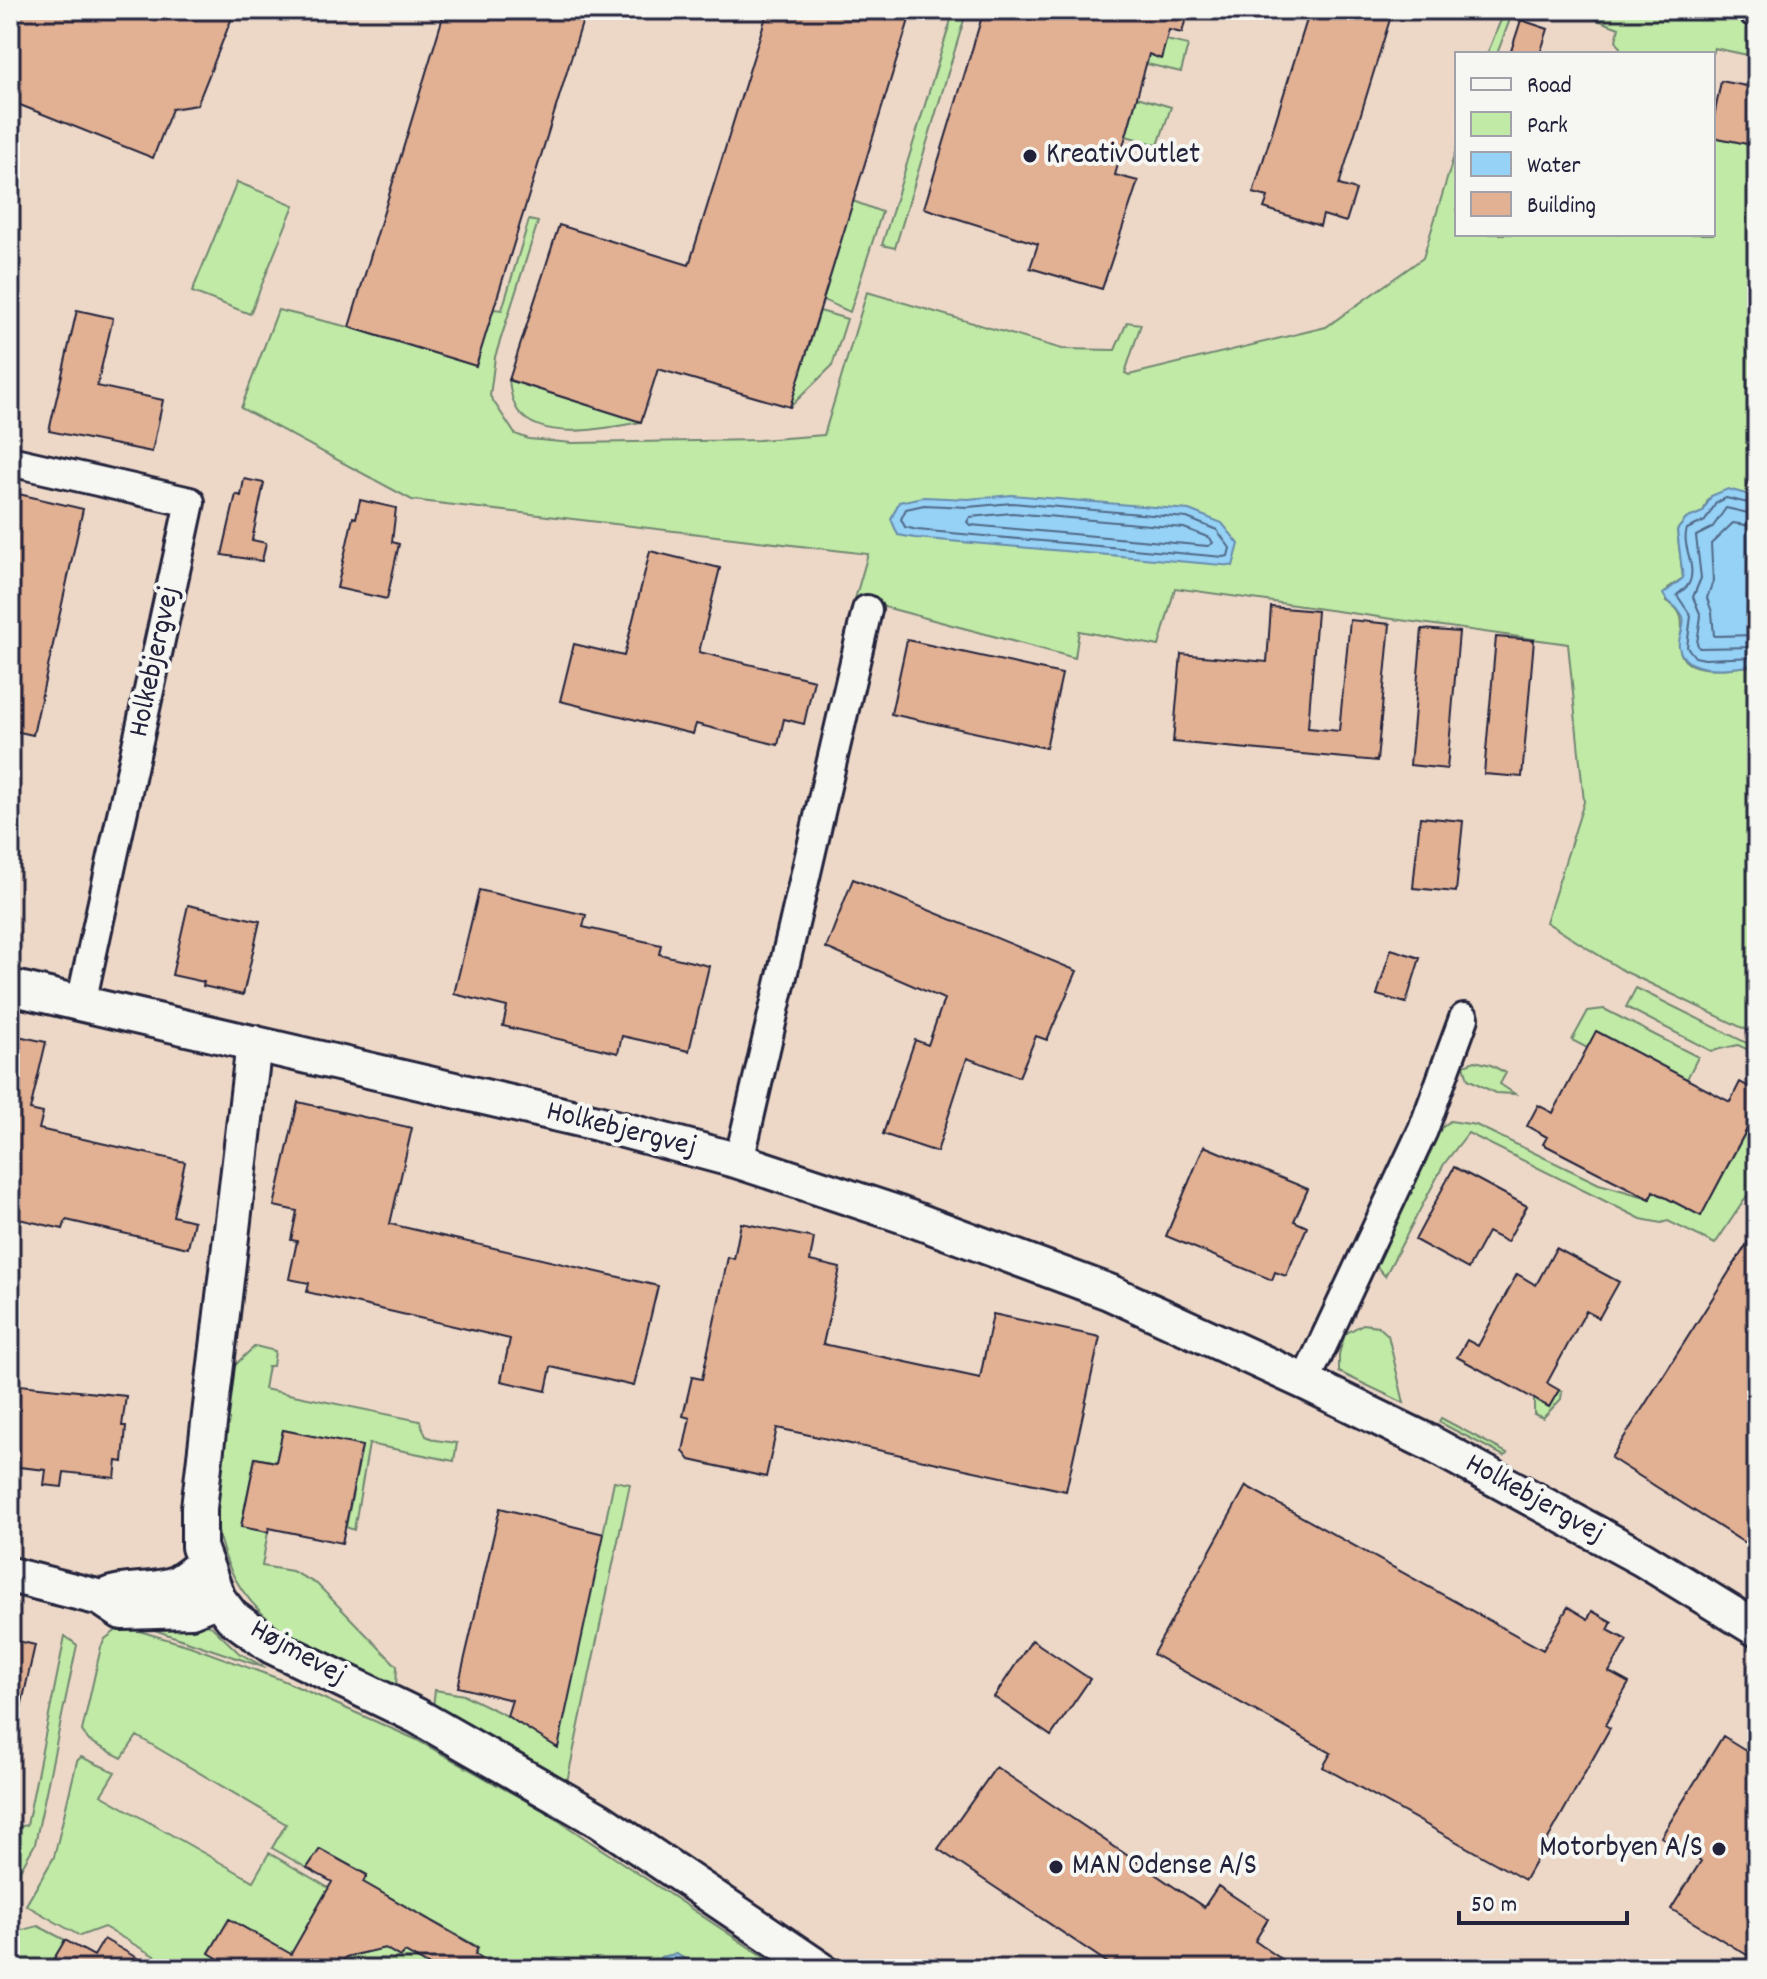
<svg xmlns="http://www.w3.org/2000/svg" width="1767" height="1979" font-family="Dekko,sans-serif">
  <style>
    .built { fill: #edd8c8; fill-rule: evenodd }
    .green { fill: #c0eaa6; stroke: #718670; stroke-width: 2 }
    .water { fill: #96d1f6; stroke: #688bab; stroke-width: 2 }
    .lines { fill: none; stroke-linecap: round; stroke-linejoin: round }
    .shore { stroke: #506886; stroke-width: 2 }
    .building { fill: #e2b194; stroke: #22223b; stroke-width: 2 }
    .minor-casing { stroke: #22223b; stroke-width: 34 }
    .tertiary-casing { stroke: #22223b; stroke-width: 40 }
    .minor { stroke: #f6f6f2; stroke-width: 28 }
    .tertiary { stroke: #f6f6f2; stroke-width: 34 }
    .poi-dot { fill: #22223b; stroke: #f6f6f2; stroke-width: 3 }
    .labels { text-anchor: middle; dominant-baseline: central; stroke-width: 8; stroke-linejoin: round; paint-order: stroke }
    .poi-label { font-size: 30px; fill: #22223b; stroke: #f6f6f2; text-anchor: start }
    .street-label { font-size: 30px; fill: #22223b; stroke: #f6f6f2 }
  </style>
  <rect width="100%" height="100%" fill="#f2e8df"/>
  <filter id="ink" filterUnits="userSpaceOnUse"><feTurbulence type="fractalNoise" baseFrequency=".0125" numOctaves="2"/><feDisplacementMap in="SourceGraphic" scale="16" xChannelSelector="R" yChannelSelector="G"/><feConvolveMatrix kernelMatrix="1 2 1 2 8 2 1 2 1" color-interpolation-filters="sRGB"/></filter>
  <g filter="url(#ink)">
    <path class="built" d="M10 10H1757V1969H10ZM1457 54H1713V234H1457Z"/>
    <path class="green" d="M954 10H967L895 248 882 245Z
      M1505 10H1518L1512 14 1497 54H1487Z
      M1591 10H1687L1757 24V57L1714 48 1712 54H1623L1616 40 1619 28 1589 17Z
      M1166 40 1188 45 1181 72 1147 64 1149 54 1161 59Z
      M1137 97 1171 107 1158 145 1126 136Z
      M1713 137 1757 146V497L1708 500 1703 512 1686 519 1677 530 1683 578 1668 588 1666 601C1701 618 1663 652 1692 665 1707 672 1741 667 1757 665V1035L1624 971 1546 922 1584 802 1568 644 1175 588 1159 646 1079 631 1075 658 855 599 868 554 412 500 241 408 278 310 349 327 476 366 493 309 502 310 529 220 538 222 495 357 490 396 515 434 529 439 572 443 759 440 824 435 867 292 1062 349 1115 350 1127 322 1141 324 1125 373 1129 375 1326 327 1423 258 1457 146V234H1713Z
      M237 182 294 205 250 314 192 292Z
      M853 201 882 212 850 312 823 300Z
      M820 311 847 319 832 366 790 407Z
      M509 380 641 422C608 428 542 443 518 411 512 402 510 390 509 380Z
      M1636 988 1757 1048V1054L1738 1045 1711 1051 1626 1007Z
      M1604 1009 1698 1057 1687 1079 1596 1032 1587 1048 1572 1040 1588 1011Z
      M1475 1061 1491 1065 1506 1073 1500 1084 1515 1094 1495 1093 1468 1079 1464 1065Z
      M1450 1121 1476 1125 1599 1184 1649 1198 1653 1191 1701 1216 1747 1130 1757 1135V1181L1715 1244 1668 1221 1661 1223 1641 1219 1468 1133 1444 1164 1385 1276 1376 1266 1438 1131Z
      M1363 1324 1378 1326 1388 1335 1404 1403 1339 1372V1354L1345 1334Z
      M255 1346 275 1351 273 1366H268L264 1389 420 1421 426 1436 435 1440 457 1443 454 1461 369 1444 354 1530 346 1527 362 1446 283 1430 276 1462 255 1458 241 1526 268 1532 262 1566 292 1571 317 1584 397 1666 396 1689C300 1643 218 1618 214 1494 214 1478 218 1461 220 1446 222 1429 224 1385 230 1373 235 1363 247 1354 255 1346Z
      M1559 1390 1562 1392 1561 1399 1543 1418 1534 1414V1399L1549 1407Z
      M1441 1418 1507 1453 1504 1456 1439 1422Z
      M614 1481 630 1484 567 1782 527 1757 433 1707 435 1690 464 1695 507 1716 603 1534Z
      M202 1621 211 1626 239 1653 266 1668 131 1622Z
      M122 1626 190 1646 282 1680 415 1739 544 1811 782 1969H703L676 1954 661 1957 658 1962 660 1969H501L475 1954 478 1947 363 1882 367 1875 320 1849 307 1868 272 1848 286 1824 137 1736 122 1758 89 1741 82 1731 101 1647 105 1639Z
      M65 1636 77 1645 35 1844 10 1888V1829L27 1825Z
      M81 1757 115 1772 101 1795 253 1881 269 1853 334 1891 326 1892 283 1969 276 1946 230 1919 209 1953 235 1969H177L104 1927 80 1936 26 1905 54 1857 77 1761Z
      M38 1926 65 1940 48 1969H10L11 1933Z
      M385 1948 400 1957 405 1952 435 1969H337L346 1957Z"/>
    <path class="water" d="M1728 489 1757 497V665C1735 667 1685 678 1679 647 1677 637 1686 628 1683 617 1679 606 1667 604 1663 594L1683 578 1677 530 1686 519 1703 512 1711 496Z
      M1012 495 1189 510 1222 523 1239 544 1233 566 915 538 898 535 891 519 899 502 924 497 968 499Z
      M676 1954 703 1969H660L658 1962 661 1957Z"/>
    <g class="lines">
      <path class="shore" d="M1012 503 1187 518 1217 530 1230 548 1228 556 1224 557 917 530 905 527 901 519 906 509 924 505 968 507Z
        M1757 505 1726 498 1716 503 1705 521 1687 529C1681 545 1696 564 1690 581 1688 588 1681 591 1677 595L1691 616 1687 647 1695 657 1705 659 1757 657
        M1012 513 1184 528 1210 538 1213 543 1208 546 970 525 967 522 970 517Z
        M1757 515 1726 508 1712 528 1696 536 1701 578 1693 597 1701 616 1697 643 1699 648 1757 647
        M1757 527 1733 523 1711 544 1713 581 1707 598 1712 612 1714 636 1757 635"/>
    </g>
    <path class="building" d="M10 10H235L197 105 172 109 153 158 10 101Z
      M445 10H586L476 366 349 327Z
      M768 10H912L790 407 658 369 641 422 509 380 559 225 689 265Z
      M984 10H1188L1182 33 1169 30 1161 59 1149 54 1115 175 1138 181 1102 289 1030 268 1038 244 924 208Z
      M1310 10H1373L1391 16 1339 185 1356 190 1346 222 1323 215 1320 226 1264 208 1268 197 1253 193Z
      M1521 20 1548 29 1540 54H1510Z
      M1721 81 1757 88V146L1713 137V122Z
      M77 310 113 318 97 386 163 400 152 452 49 431Z
      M244 479 264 483 252 540 266 543 262 561 222 555 236 494 241 496Z
      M10 492 83 509 33 735 10 730Z
      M360 500 396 508 392 542 399 544 387 599 337 588 353 517 356 518Z
      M650 551 720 568 699 652 814 680 804 724 784 719 778 745 696 724 693 734 560 701 574 644 624 656Z
      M1271 607 1317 611 1308 728 1339 731 1350 620 1390 624 1377 761 1173 742 1181 654 1267 662Z
      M1422 629 1459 632 1447 769 1410 765Z
      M1496 637 1534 640 1522 777 1484 774Z
      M907 640 1062 674 1046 748 891 714Z
      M1420 817 1463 821 1456 892 1413 888Z
      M853 879 1077 971 1047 1040 1036 1036 1019 1077 967 1058 937 1152 883 1134 915 1040 928 1045 944 999 826 948Z
      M479 890 586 915 583 927 661 945 659 954 709 966 689 1051 622 1036 618 1053 503 1026 507 1007 454 994Z
      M188 905 260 921 243 995 203 986 204 982 172 975Z
      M1391 949 1420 958 1406 1003 1377 995Z
      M1596 1031 1730 1102 1740 1082 1757 1091V1110L1701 1216 1653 1191 1650 1199 1597 1172 1543 1144 1547 1137 1527 1126 1538 1105 1553 1113Z
      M18 1036 46 1042 30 1110 43 1113 39 1129 185 1162 173 1216 194 1221 188 1248 66 1220 63 1229 10 1217V1046L15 1048Z
      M298 1102 412 1128 390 1224 658 1286 634 1386 551 1367 546 1391 501 1381 510 1339 307 1292 309 1283 289 1279 297 1241 291 1240 297 1211 274 1206Z
      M1204 1146 1308 1189 1294 1221 1307 1227 1286 1276 1275 1272 1272 1280 1166 1236Z
      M1454 1167 1527 1206 1507 1242 1488 1232 1468 1269 1415 1240Z
      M741 1223 814 1238 810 1261 840 1268 823 1344 980 1378 993 1314 1100 1337 1066 1491 777 1428 766 1477 690 1460 683 1451 690 1418 683 1416 692 1377 702 1379 728 1257 734 1259Z
      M1757 1228V1524L1745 1543 1611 1458Z
      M1556 1248 1619 1282 1599 1318 1586 1311 1547 1383 1559 1390 1549 1407 1457 1357 1467 1340 1478 1346 1517 1274 1536 1285Z
      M10 1384 126 1396 122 1426H126L123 1462 117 1461 115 1478 64 1472 62 1487 44 1485 46 1470 10 1466Z
      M283 1430 362 1446 342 1543 269 1528 268 1532 241 1527 255 1458 276 1462Z
      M1246 1486 1543 1650 1568 1607 1588 1619 1592 1611 1612 1622 1608 1630 1627 1640 1609 1672 1629 1683 1605 1725 1610 1728 1525 1880 1323 1767 1331 1753 1153 1654Z
      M500 1508 604 1534 558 1748 507 1716 512 1700 458 1687Z
      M10 1639 35 1645 18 1721H10Z
      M1032 1640 1090 1679 1051 1736 994 1697Z
      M1723 1736 1757 1757V1961L1671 1909 1701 1861 1661 1837Z
      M996 1767 1204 1907 1218 1886 1268 1919 1255 1941 1296 1969H1117L938 1849Z
      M320 1849 367 1875 363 1882 478 1948 475 1954 501 1969H435L405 1952 400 1957 385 1948 346 1957 337 1969H235L209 1953 229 1919 291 1954 332 1882 307 1868Z
      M104 1939 156 1969H48L65 1940 94 1956Z"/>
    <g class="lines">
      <g class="minor-casing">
        <path id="minor" d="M10 461 190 502 81 1003
          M739 1161 867 610
          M1305 1382 1423 1130 1464 1018"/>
      </g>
      <g class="tertiary-casing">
        <path id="tertiary" d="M1756 10H1757
          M10 987 597 1123 739 1161 899 1214 1109 1292 1305 1382 1430 1443 1553 1510 1643 1559 1757 1629
          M254 1043 199 1508V1547L218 1599 232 1617 272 1646 417 1716 599 1820 820 1969
          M10 1575 101 1598 122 1612 191 1610 218 1599
          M109 1595C129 1588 152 1592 173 1585 184 1581 195 1570 205 1563"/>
      </g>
      <use href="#minor" class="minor"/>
      <use href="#tertiary" class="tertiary"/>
    </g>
  </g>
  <g class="poi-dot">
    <circle cx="1030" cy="156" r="8"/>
    <circle cx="1719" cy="1849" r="8"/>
    <circle cx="1056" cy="1867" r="8"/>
  </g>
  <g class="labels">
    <g class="poi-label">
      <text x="1046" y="156">KreativOutlet</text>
      <text x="1703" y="1849" text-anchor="end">Motorbyen A/S</text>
      <text x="1072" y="1867">MAN Odense A/S</text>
    </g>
    <g class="street-label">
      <text transform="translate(156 662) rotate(-78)">Holkebjergvej</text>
      <text transform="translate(621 1131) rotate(14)">Holkebjergvej</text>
      <text transform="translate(1534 1500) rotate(29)">Holkebjergvej</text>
      <text transform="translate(297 1654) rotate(29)">Højmevej</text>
    </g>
  </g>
  <rect width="1767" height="1979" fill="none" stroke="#f6f6f2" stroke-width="40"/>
  <rect x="20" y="20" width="1727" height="1939" fill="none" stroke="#22223b" stroke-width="3" filter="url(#ink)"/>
  <rect x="1455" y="52" width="260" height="184" fill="#f6f6f2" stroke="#a1a1a9" stroke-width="2"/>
  <rect x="1471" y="78" width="40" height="12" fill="#f6f6f2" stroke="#a1a1a9" stroke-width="2"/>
  <text x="1527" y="92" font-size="24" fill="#22223b">Road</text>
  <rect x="1471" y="112" width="40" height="24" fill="#c0eaa6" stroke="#a1a1a9" stroke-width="2"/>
  <text x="1527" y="132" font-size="24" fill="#22223b">Park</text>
  <rect x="1471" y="152" width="40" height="24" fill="#96d1f6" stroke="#a1a1a9" stroke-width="2"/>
  <text x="1527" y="172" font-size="24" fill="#22223b">Water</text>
  <rect x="1471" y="192" width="40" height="24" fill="#e2b194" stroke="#a1a1a9" stroke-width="2"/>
  <text x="1527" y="212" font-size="24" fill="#22223b">Building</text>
  <path d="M1459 1911v12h168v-12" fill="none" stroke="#22223b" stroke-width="4"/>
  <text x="1471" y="1911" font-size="24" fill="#22223b" stroke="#f6f6f2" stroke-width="6" paint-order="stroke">50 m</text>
</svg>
